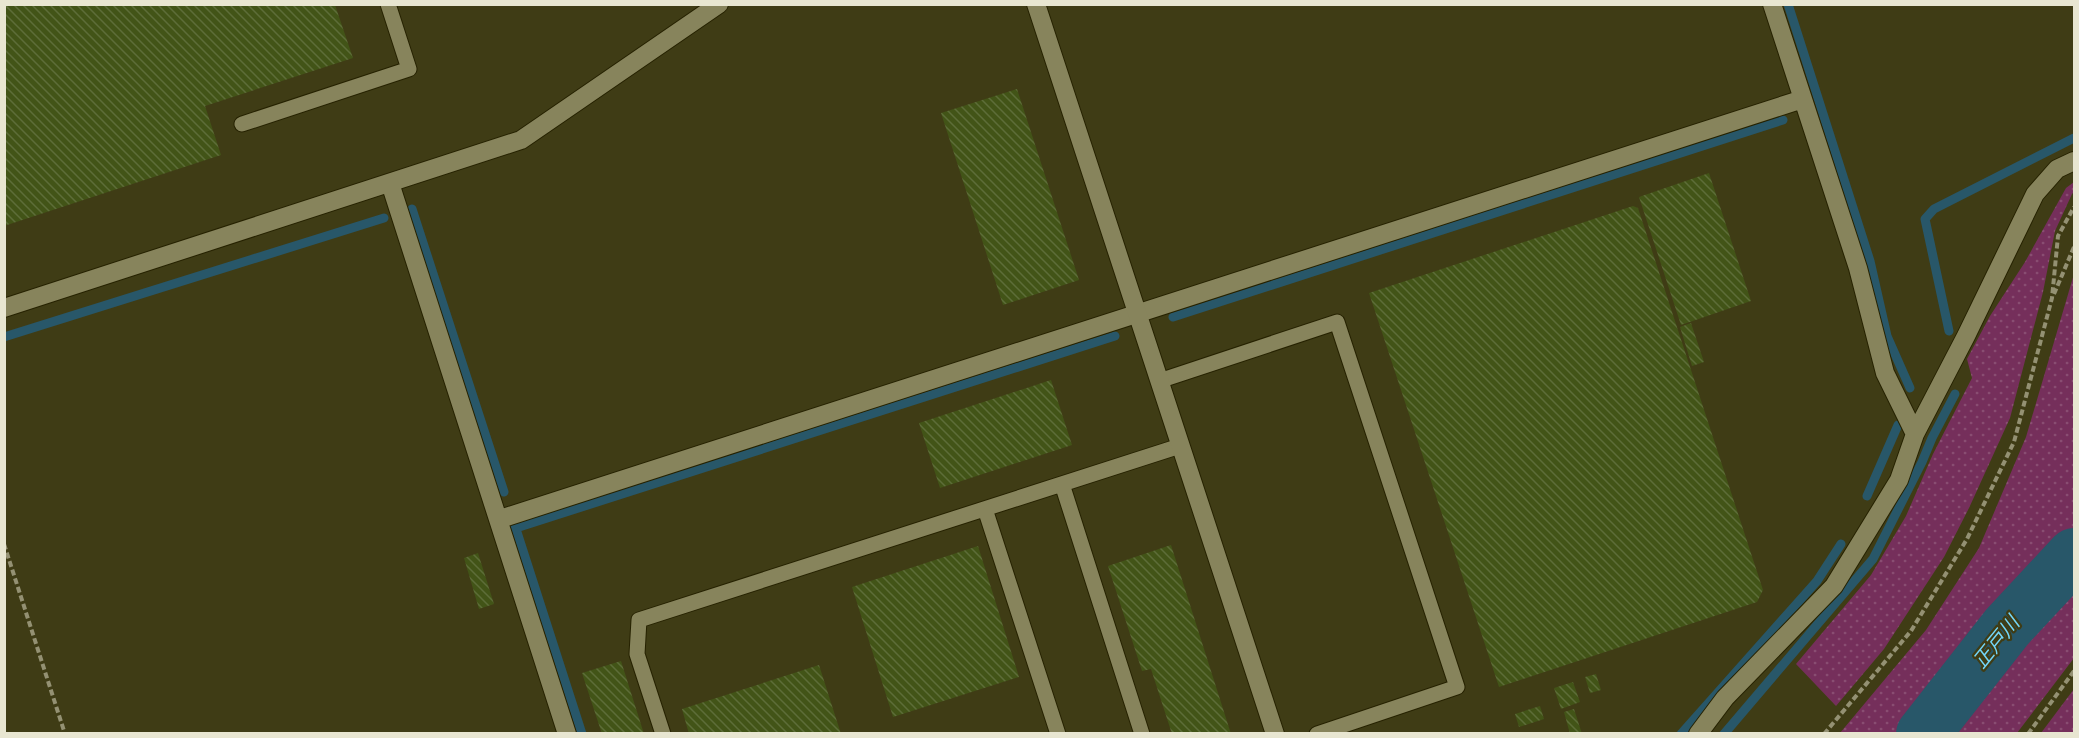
<svg xmlns="http://www.w3.org/2000/svg" width="2079" height="738" font-family="'Space Grotesk','Noto Sans JP',sans-serif">
  <style>
    .green { fill: url(#green-dots) }
    .lines { fill: none; stroke-linecap: round; stroke-linejoin: round }
    .stream { stroke: #285769; stroke-width: 9 }
    .river { stroke: #285769; stroke-width: 54 }
    .building { fill: url(#building-back-hatch) }
    .lane-casing { stroke: #262200; stroke-width: 17 }
    .street-casing { stroke: #262200; stroke-width: 20 }
    .secondary-casing { stroke: #262200; stroke-width: 20 }
    .path { stroke: #949173; stroke-width: 4; stroke-dasharray: 6 3; stroke-linecap: butt }
    .lane { stroke: #87845c; stroke-width: 15 }
    .street { stroke: #87845c; stroke-width: 18 }
    .secondary { stroke: #87845c; stroke-width: 18 }
    .labels { text-anchor: middle; dominant-baseline: central; stroke-width: 4.5; stroke-linejoin: round; paint-order: stroke }
    .water-label { font-size: 20px; font-style: italic; fill: #73d6fa; stroke: #3f3c15 }
  </style>
  <defs>
    <pattern id="green-dots" width="8" height="8" patternUnits="userSpaceOnUse" patternTransform="scale(1.5)"><rect width="8" height="8" fill="#752f5b"/><path d="M2 2h.1M6 6h.1" fill="none" stroke="#894d72" stroke-width="1.8" stroke-linecap="round"/></pattern>
    <pattern id="building-back-hatch" width="6" height="6" patternUnits="userSpaceOnUse" patternTransform="scale(1.5)"><rect width="6" height="6" fill="#425417"/><path d="M-1 5l2 2M0 0l6 6M5-1l2 2" fill="none" stroke="#5d6d38"/></pattern>
  </defs>
  <rect width="100%" height="100%" fill="#3f3c15"/>
  <path class="green" d="M2074 182V192L2072 194 2055 231 2043 292 2010 418 1969 508 1944 557 1884 649 1836 706 1796 664 1871 575 1906 516 1933 454 1972 378 1967 359 1990 316 2025 262 2066 188Z
    M2074 274V544L2018 602 1913 733H1840L1926 630 1979 548 2026 437Z
    M2074 572V658L2017 733H1940L2019 644 2051 597Z
    M2074 689V733H2041Z"/>
  <g class="lines">
    <path class="stream" d="M1788 4 1870 261 1887 336 1910 388
      M412 209 504 492
      M1173 317 1783 120
      M1949 331 1925 219 1934 209 2074 138
      M4 337 384 218
      M1867 496 1898 425
      M515 526 582 734
      M516 528 1115 336
      M1681 734 1817 581 1841 544
      M1724 734 1873 559 1922 462 1932 438 1955 394"/>
    <path class="river" d="M1923 734 2007 627 2074 555"/>
  </g>
  <path class="building" d="M4 5H335L353 58 205 106 221 155 4 226Z
    M1017 89 1079 280 1003 305 941 113Z
    M1709 173 1751 301 1681 325 1639 197Z
    M1633 206 1638 208 1763 590 1757 602 1499 687 1369 293Z
    M1691 323 1704 362 1692 366 1680 327Z
    M1051 380 1072 445 940 488 919 423Z
    M1171 545 1231 734H1172L1151 669 1142 671 1108 566Z
    M978 546 1019 677 893 717 852 587Z
    M478 553 494 604 479 609 464 558Z
    M621 661 644 734H602L582 673Z
    M819 665 841 734H689L682 709Z
    M1596 674 1601 690 1590 693 1585 677Z
    M1573 682 1580 702 1561 709 1554 688Z
    M1540 706 1544 719 1519 727 1515 714Z
    M1574 709 1582 734H1570L1564 712Z"/>
  <g class="lines">
    <g class="lane-casing">
      <path id="lane" d="M242 124 409 69 388 4
        M1159 381 1337 322 1457 687 1317 734
        M1062 484 1142 734
        M985 509 1058 734
        M663 734 637 654 639 620 1180 446"/>
    </g>
    <g class="street-casing">
      <path id="street" d="M1772 4 1858 268 1885 373 1915 434
        M390 183 567 734
        M4 308 521 140 719 4
        M500 519 1803 99
        M1698 734 1725 698 1834 586 1899 480 1915 434 1966 336 2035 194 2057 169 2074 161"/>
    </g>
    <g class="secondary-casing">
      <path id="secondary" d="M1036 4 1275 734"/>
    </g>
    <path class="path" d="M2054 294 2074 247
      M4 544 65 734
      M1824 734 1911 631 1967 539 2014 442 2052 298 2058 236 2074 207
      M2028 734 2074 671"/>
    <use href="#lane" class="lane"/>
    <use href="#street" class="street"/>
    <use href="#secondary" class="secondary"/>
  </g>
  <g class="labels">
    <g class="water-label">
      <text transform="translate(1996 642) rotate(-51)">正戸川</text>
    </g>
  </g>
  <rect width="2079" height="738" fill="none" stroke="#e8e6d1" stroke-width="12"/>
</svg>
